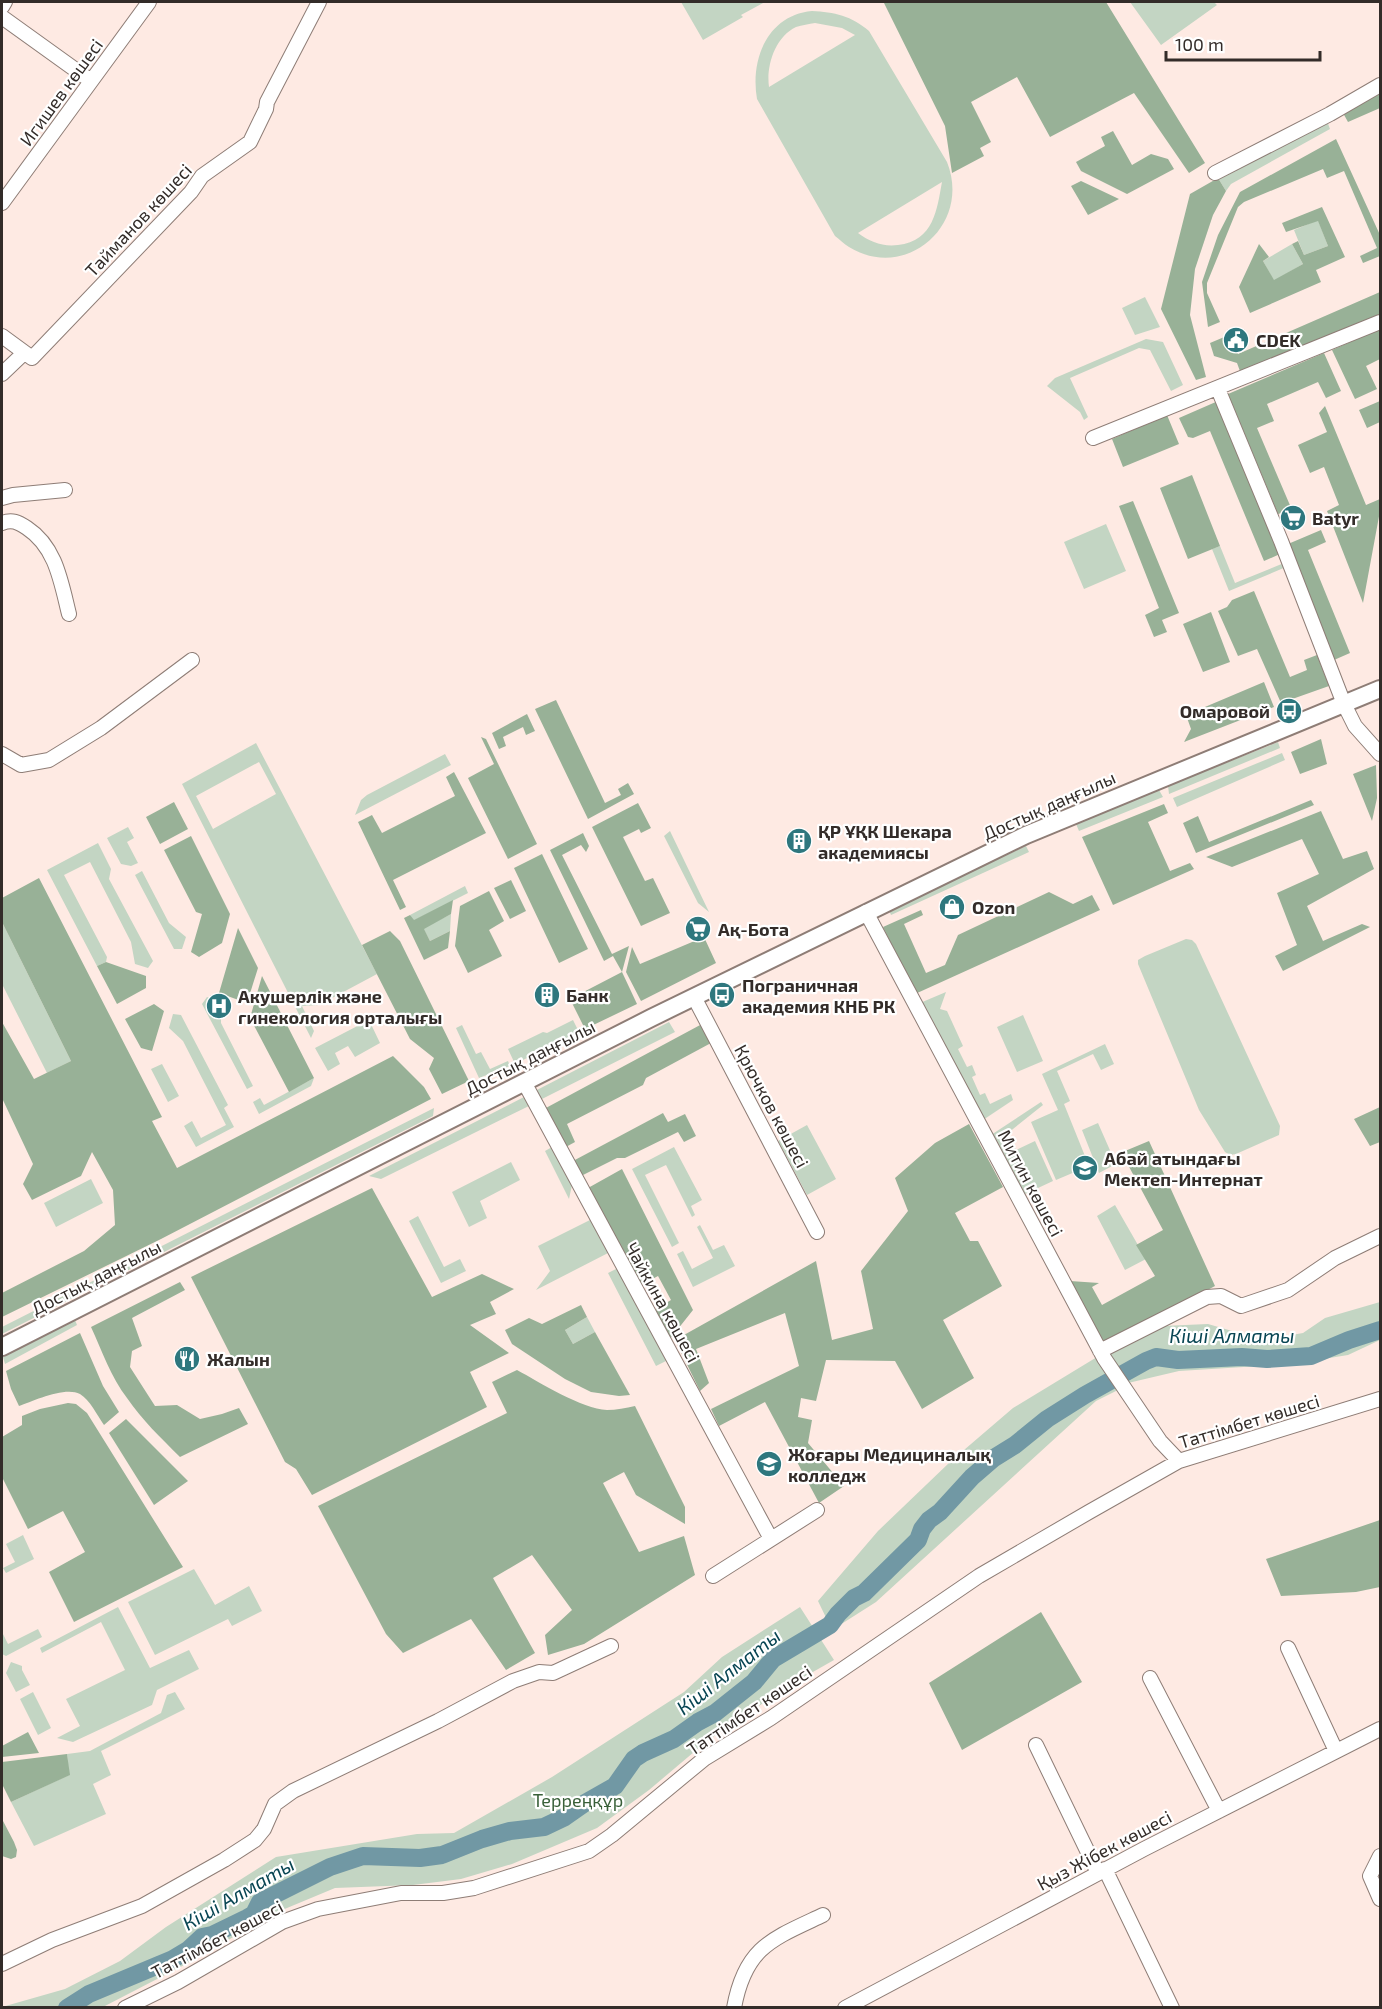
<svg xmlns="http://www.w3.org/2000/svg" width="1382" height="2009" font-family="'Exo 2',sans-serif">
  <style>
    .green { fill: #c3d5c3; fill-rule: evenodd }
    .forest { fill: #98b197 }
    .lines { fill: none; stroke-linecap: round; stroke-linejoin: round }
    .river { stroke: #7198a4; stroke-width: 18 }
    .minor-casing { stroke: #8e7d76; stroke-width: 16 }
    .major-casing { stroke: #8e7d76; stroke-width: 20 }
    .minor { stroke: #fff; stroke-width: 14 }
    .major { stroke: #fff; stroke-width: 16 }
    .labels { text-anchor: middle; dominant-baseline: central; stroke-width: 4.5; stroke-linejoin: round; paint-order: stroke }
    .street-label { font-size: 18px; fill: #332c29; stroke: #fff }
    .poi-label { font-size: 18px; font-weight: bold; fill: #332c29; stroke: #fff; text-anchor: start }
    .park-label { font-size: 18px; fill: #396039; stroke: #fff }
    .water-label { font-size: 20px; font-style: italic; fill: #084553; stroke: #fff }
  </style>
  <rect width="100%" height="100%" fill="#feeae3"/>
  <path class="green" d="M681 2H765L741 15 743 17 703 40Z
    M1130 2H1214L1217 5 1161 45Z
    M812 11C834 12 852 16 869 31L947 162C972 225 906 282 849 247 844 244 839 239 835 236L757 99C750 59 768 15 812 11ZM815 23 842 28 855 35 769 87C766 66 775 37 796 27 802 25 809 24 815 23ZM942 182C937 209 934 241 898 245 883 247 870 242 858 233Z
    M1327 121 1330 129 1231 184 1226 191 1218 178Z
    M1318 220 1328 246 1304 255 1294 230Z
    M1292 244 1303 264 1274 281 1263 261Z
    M1145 297 1160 327 1135 335 1122 308Z
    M1146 339 1163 342 1183 385 1171 391 1150 350 1139 348 1070 378 1088 417 1084 420 1080 412 1047 386 1055 378Z
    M1106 524 1126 571 1084 589 1064 542Z
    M1220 546 1235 583 1284 563 1286 567 1229 591 1212 549Z
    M1278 742 1280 748 1169 794 1168 786Z
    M256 743 377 974 319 1005 302 1006 314 1031 311 1038 182 784ZM259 762 276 794 213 829 196 796Z
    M1282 753 1285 760 1177 807 1173 798Z
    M445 754 451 765 355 815 361 800 367 795Z
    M1159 790 1163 797 1079 831 1076 824Z
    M128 827 134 838 127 842 138 863 131 866 121 864 107 838Z
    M670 831 709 912 698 903 664 836Z
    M98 843 111 869 109 879 153 961 148 968 135 964 131 942 90 862 64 875 107 957 106 962 97 966 47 870Z
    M1026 846 1029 852 891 915 889 910Z
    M142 871 169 923 186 937 182 949H174L135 875Z
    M465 886 468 893 413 921 410 915Z
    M451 914 450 931 430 941 423 928Z
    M2 922 71 1061 47 1073 2 984Z
    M1186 939 1192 940 1196 944 1280 1126 1279 1135 1236 1154 1230 1155 1225 1152 1199 1110 1138 964V960L1145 956Z
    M946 992 940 1009 947 1011 963 1046 958 1049 967 1067 972 1065 976 1075 972 1077 980 1095 985 1093 990 1104 1011 1094 1013 1100 983 1120 920 1003Z
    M207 997 221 1002V1023L253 1086 247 1089 202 1004Z
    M173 1014 181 1015 228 1105 224 1108 234 1127 196 1147 184 1126 192 1121 201 1138 226 1125 183 1041 169 1028Z
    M1023 1015 1043 1061 1017 1072 997 1027Z
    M369 1020 380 1043 355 1057 348 1046 335 1053 340 1064 328 1071 315 1048Z
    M573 1020 579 1032 515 1064 508 1049 543 1032 547 1033Z
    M669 1022 675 1032 538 1101 533 1092Z
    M462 1025 476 1054 481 1052 490 1069 508 1061 510 1066 479 1078 456 1028Z
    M1105 1044 1114 1064 1101 1070 1093 1054 1057 1071 1070 1101 1064 1104 1089 1166 1056 1180 1031 1122 1058 1110 1042 1074Z
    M162 1064 179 1096 168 1102 151 1069Z
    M314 1078 311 1086 259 1114 253 1102 260 1098 264 1105Z
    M524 1097 529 1106 381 1179 369 1176Z
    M1041 1102 1043 1105 1008 1133 1016 1150 1035 1141 1053 1181 1023 1195 991 1135Z
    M434 1108 433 1116 2 1334V1327Z
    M1098 1123 1116 1164 1099 1173 1082 1130Z
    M807 1125 836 1179 807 1195 778 1141Z
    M552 1147 572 1185 569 1199 545 1151Z
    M674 1147 702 1200 691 1206 695 1215 692 1217 666 1165 645 1175 679 1243 672 1247 632 1169Z
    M511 1162 520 1180 480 1201 487 1218 469 1227 452 1192Z
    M91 1179 103 1203 56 1227 44 1203Z
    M1115 1205 1146 1259 1125 1270 1097 1216Z
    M418 1216 444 1267 460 1259 466 1271 441 1283 409 1221Z
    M592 1219 610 1252 536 1290 550 1271 538 1246Z
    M700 1225 713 1250 724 1245 735 1266 693 1287 677 1254 683 1251 692 1269 713 1258 697 1227Z
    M618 1268 668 1360 656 1366 608 1273Z
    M1380 1302V1340L1348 1355 1292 1364 1179 1371 1128 1383 1108 1352 1162 1326 1208 1324 1263 1340 1303 1333 1325 1318Z
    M587 1317 595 1332 573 1344 565 1330Z
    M75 1320 77 1325 5 1364 3 1357Z
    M1097 1357 1118 1390 1096 1401 876 1602 832 1630 818 1601 878 1531 950 1462 1013 1408Z
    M23 1535 34 1559 6 1573 3 1568 15 1562 6 1544Z
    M194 1569 215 1605 249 1586 262 1611 232 1626 228 1619 155 1655 128 1602Z
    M118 1607 150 1668 189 1650 199 1669 157 1690 152 1705 73 1742 57 1738 80 1726 66 1699 125 1670 101 1622 42 1653 40 1648Z
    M800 1607 834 1660 790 1685 707 1741 649 1790 597 1828 512 1864 461 1879 413 1885 335 1888 275 1913 188 1963 103 2007H2L65 1989 120 1961 166 1927 276 1857 417 1834 454 1833 552 1777 684 1692 722 1657Z
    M38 1629 42 1637 6 1656 2 1654V1632L8 1644Z
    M11 1662 22 1666V1670L30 1685 16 1692 6 1673Z
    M33 1692 51 1728 38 1735 20 1699Z
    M175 1692 185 1709 101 1751 111 1775 93 1784 106 1814 34 1846 11 1802 69 1775 67 1754 90 1751 161 1713 167 1695Z"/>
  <path class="forest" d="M886 2H1106L1205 163 1189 173 1134 93 1050 137 1017 77 971 102 991 142 980 148 984 156 952 173 945 126 884 3Z
    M1380 92V108L1348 122 1343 113Z
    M1113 131 1132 165 1151 154 1168 159 1174 169 1127 194 1081 171 1076 162 1105 146 1101 137Z
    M1336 139 1380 235V256L1363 263 1360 256 1377 248 1344 171 1327 178 1323 169 1244 202 1238 207 1207 283V293L1220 322 1208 327 1202 282 1218 235 1240 192Z
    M1218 178 1226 191 1213 215 1195 269 1190 315 1206 377 1196 380 1161 309 1190 194Z
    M1081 181 1119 199 1088 215 1071 186Z
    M1322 207 1345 257 1316 270 1321 282 1250 313 1239 287 1259 244 1269 257 1263 261 1274 280 1303 264 1292 244 1298 241 1304 255 1328 246 1318 221 1286 232 1282 223Z
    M1380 292V315L1241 374 1237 363 1214 356 1210 343 1229 335 1238 354Z
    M1380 329V359L1366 366 1377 389 1355 399 1332 350Z
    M1324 353 1341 391 1326 398 1318 382 1267 404 1274 421 1257 428 1292 510 1278 514 1228 394Z
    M1218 401 1280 554 1264 561 1210 431 1193 438 1188 437 1179 418Z
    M1380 401V422L1367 428 1359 410Z
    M1325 406 1366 505 1380 499V511L1363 603 1327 511 1339 505 1324 467 1310 473 1298 445 1327 432 1319 413Z
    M1167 415 1179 444 1123 467 1112 439Z
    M1192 475 1220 546 1188 559 1160 488Z
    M1133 501 1179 613 1162 620 1167 632 1154 637 1145 615 1159 608 1119 506Z
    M1321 530 1326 542 1308 550 1350 653 1334 660 1288 544Z
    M1254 591 1290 677 1307 670 1304 660 1317 655 1329 686 1281 703 1257 649 1238 656 1218 611 1227 607 1232 600Z
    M1211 612 1230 662 1203 672 1183 624Z
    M1264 682 1274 707 1184 742 1191 729 1186 715Z
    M556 700 605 803 621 795 618 789 628 783 634 794 588 819 535 709Z
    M527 714 535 731 526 735 523 727 503 737 506 746 499 749 492 733Z
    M481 737 486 739 537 844 508 859 468 778 494 764Z
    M1321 739 1327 764 1300 774 1291 752Z
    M1376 765 1377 798 1372 821 1353 774Z
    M454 772 486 833 393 880 406 907 400 910 358 822 372 815 382 833 455 796 446 777Z
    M1311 800 1314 805 1196 853 1183 823 1198 816 1209 842Z
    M174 802 188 829 160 844 146 817Z
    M638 803 651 828 641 833 639 829 623 837 645 881 653 878 670 913 641 926 592 827Z
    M1164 804 1168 813 1148 822 1170 871 1190 863 1194 869 1113 905 1082 837Z
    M1321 811 1343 859 1367 851 1374 869 1307 906 1323 941 1362 924 1370 927 1283 971 1275 956 1297 945 1277 893 1319 874 1302 839 1232 867 1206 857Z
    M583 833 589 846 586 852 581 845 562 855 612 954 629 946 622 972 637 1004 585 1029 570 999 622 972 613 956 604 961 550 850Z
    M191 836 230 914 222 943 199 957 191 952 202 914 196 912 164 850Z
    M542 854 588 949 559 963 514 868Z
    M39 878 162 1117 152 1121 177 1168 393 1056 424 1087 431 1099 161 1239 2 1317V1293L84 1251 115 1225 113 1190 92 1152 81 1176 32 1200 23 1184 33 1164 2 1098V1022L34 1079 71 1061 2 922V898Z
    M511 880 526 911 510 919 494 888Z
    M489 891 504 921 489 930 502 956 468 973 455 946 460 906Z
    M1049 892 1073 904 1092 895 1100 910 915 994 883 927 921 910 923 915 904 924 926 973 945 965 958 935Z
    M453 900 451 914 424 929 430 941 450 931 448 948 424 960 404 918 410 915 414 920Z
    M238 928 258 968 247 1003 219 993Z
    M390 931 400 941 469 1081 442 1094 429 1069 434 1058 410 1039 362 945Z
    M704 937 716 963 641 1001 626 972 632 947 640 964Z
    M106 962 146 976V988L117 1004 97 966Z
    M262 976 314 1078 289 1092 250 1018Z
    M154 1004 164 1011 152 1051 141 1048 125 1019Z
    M702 1024 711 1043 646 1078 643 1085 567 1124 575 1142 564 1148 544 1109Z
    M1380 1107V1142L1370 1146 1354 1119Z
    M663 1113 668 1122 685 1114 696 1136 684 1142 678 1132 625 1158H617L581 1176 573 1161Z
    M969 1124 1003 1187 955 1213 970 1241H978L1002 1286 943 1320 974 1378 922 1409 895 1361 826 1360 816 1401 801 1398 798 1417 812 1420 808 1443 844 1486 819 1503 765 1402 719 1426 711 1409 799 1366 785 1313 696 1349 709 1383 700 1391 675 1340 816 1261 832 1340 873 1329 861 1271 908 1211 895 1178 935 1143Z
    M1149 1141 1215 1286 1104 1345 1070 1281 1099 1283 1092 1287 1102 1305 1155 1276 1136 1245 1163 1230 1127 1163 1118 1167 1113 1156Z
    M622 1169 693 1310 670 1339 657 1315 656 1309 671 1300 658 1276 643 1284 639 1283 588 1188Z
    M372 1188 432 1297 482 1274 514 1289 490 1302 496 1314 470 1325 509 1353 470 1372 487 1407 312 1495 296 1469 285 1462 191 1277Z
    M180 1282 185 1290 132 1318 142 1346 132 1351 130 1367 155 1406 177 1405 200 1419 222 1414 239 1408 248 1424 180 1457C161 1438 142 1420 127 1398 111 1377 102 1351 91 1327Z
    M581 1305 587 1317 565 1330 573 1344 595 1332 630 1395 619 1396 591 1392 565 1379 512 1344 505 1330 529 1318 542 1324Z
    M80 1333 103 1386 119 1412 104 1425C97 1415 90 1400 80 1394 65 1386 33 1401 19 1406L11 1389 6 1371Z
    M517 1370C539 1382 582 1409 607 1410 616 1410 626 1408 635 1406L685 1507V1524L636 1495 624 1472 603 1483 639 1552 684 1536 695 1575 584 1644 548 1655 545 1635 572 1610 532 1555 493 1578 535 1653 506 1670 471 1619 403 1653 386 1634 318 1506 507 1413 492 1382Z
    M68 1403 76 1404 87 1413 183 1567 74 1622 49 1572 85 1552 63 1511 28 1529 2 1477V1437L22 1425V1416L40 1409Z
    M126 1419 188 1481 154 1505 109 1433Z
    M1380 1520V1587L1356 1592 1281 1596 1266 1559Z
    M1041 1612 1082 1682 962 1750 929 1683Z
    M28 1732 39 1753 2 1757V1746Z
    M67 1754 70 1775 11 1802 2 1784V1762Z
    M2 1819 14 1842 17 1850 16 1857 11 1859 2 1856Z"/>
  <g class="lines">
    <path class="river" d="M67 2008 89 1994 173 1959 188 1950 202 1937 212 1935 247 1918 254 1914 260 1902 330 1867 363 1856 420 1858 442 1855 482 1839 510 1831 544 1827 565 1817 585 1803 615 1786 634 1759 643 1753 674 1739 698 1722 715 1713 754 1682 773 1659 830 1625 838 1614 854 1598 864 1593 918 1540 922 1529 929 1520 940 1512 972 1477 994 1458 1015 1445 1047 1419 1085 1395 1146 1361 1156 1357 1178 1360 1242 1357 1267 1359 1311 1356 1349 1340 1380 1330"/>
    <g class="minor-casing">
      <path id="minor" d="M2 7 5 2
        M2 17 91 81
        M1215 173 1330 114 1380 85
        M2 203 149 2
        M2 336 32 358 191 192 202 176 250 142 266 109 267 102 319 2
        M2 374 24 353
        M1218 389 1281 541 1344 704 1355 726 1380 754
        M1093 438 1380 322
        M2 498 13 495 65 490
        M2 523C12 519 18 522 27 528 56 547 61 582 69 614
        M2 754 21 765 49 760 101 728 192 660
        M866 912 1104 1358 1160 1441 1179 1461
        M694 997 817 1232
        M524 1082 771 1539
        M1100 1351 1207 1297 1221 1296 1241 1306 1288 1290 1335 1258 1380 1236
        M713 1576 817 1510
        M1288 1648 1336 1751
        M1150 1678 1219 1811
        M1036 1745 1098 1873
        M1380 1856 1370 1876 1380 1899
        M1105 1869 1172 2008
        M2 1964 52 1940 142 1906 224 1860 255 1840 264 1829 275 1804 293 1791 438 1721 513 1681 539 1672 553 1673 611 1646
        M125 2008 178 1982 282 1922 318 1909 401 1893H443L474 1888 589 1851 612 1835 704 1759 771 1718 979 1576 1089 1512 1179 1461 1380 1399
        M734 2008C745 1947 772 1939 823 1915
        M845 2008 1144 1849 1380 1729"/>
    </g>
    <g class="major-casing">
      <path id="major" d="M2 1347 651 1018 1026 835 1380 689"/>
    </g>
    <use href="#minor" class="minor"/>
    <use href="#major" class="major"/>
  </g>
  <defs>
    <g id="civic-disc" transform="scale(1.35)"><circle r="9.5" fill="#2e777e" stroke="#fff"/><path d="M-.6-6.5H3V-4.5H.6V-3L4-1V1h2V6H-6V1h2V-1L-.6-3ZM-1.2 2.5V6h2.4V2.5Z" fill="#fff"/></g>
    <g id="supermarket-disc" transform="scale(1.35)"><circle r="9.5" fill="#2e777e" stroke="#fff"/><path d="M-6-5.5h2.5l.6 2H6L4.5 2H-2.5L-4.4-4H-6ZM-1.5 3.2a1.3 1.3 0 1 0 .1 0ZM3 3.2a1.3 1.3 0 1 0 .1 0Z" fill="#fff"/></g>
    <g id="bus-disc" transform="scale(1.35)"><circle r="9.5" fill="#2e777e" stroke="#fff"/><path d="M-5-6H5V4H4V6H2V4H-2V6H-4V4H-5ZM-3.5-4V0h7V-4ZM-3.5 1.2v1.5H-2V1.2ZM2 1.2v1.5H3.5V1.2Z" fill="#fff"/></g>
    <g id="building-disc" transform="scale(1.35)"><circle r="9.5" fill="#2e777e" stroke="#fff"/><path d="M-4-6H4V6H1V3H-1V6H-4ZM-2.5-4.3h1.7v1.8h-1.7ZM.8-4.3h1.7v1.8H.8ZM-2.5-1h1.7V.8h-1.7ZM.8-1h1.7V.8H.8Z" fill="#fff"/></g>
    <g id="shop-disc" transform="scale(1.35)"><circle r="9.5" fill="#2e777e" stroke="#fff"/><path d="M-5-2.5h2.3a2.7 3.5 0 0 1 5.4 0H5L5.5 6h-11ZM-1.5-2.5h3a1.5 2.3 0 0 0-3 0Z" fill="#fff"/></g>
    <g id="hospital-disc" transform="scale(1.35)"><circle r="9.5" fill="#2e777e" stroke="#fff"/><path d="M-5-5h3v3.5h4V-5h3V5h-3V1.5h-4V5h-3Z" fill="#fff"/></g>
    <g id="school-disc" transform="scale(1.35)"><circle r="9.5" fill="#2e777e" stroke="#fff"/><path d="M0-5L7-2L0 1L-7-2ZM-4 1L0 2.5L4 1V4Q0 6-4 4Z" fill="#fff"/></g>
    <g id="restaurant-disc" transform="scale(1.35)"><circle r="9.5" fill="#2e777e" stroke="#fff"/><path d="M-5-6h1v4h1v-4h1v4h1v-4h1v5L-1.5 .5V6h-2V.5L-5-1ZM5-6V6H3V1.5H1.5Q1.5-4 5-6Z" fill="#fff"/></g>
    <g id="university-disc" transform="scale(1.35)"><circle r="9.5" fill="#2e777e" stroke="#fff"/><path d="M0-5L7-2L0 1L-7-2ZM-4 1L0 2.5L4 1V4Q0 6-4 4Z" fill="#fff"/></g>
  </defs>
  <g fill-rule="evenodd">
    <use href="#civic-disc" x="1236" y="340"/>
    <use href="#supermarket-disc" x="1293" y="518"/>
    <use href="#bus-disc" x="1289" y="711"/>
    <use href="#building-disc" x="799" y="841"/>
    <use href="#shop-disc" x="952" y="907"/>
    <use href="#supermarket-disc" x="698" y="929"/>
    <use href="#building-disc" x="547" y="995"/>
    <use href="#bus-disc" x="722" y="995"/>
    <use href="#hospital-disc" x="219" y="1006"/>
    <use href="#school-disc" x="1085" y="1168"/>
    <use href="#restaurant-disc" x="187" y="1359"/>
    <use href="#university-disc" x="769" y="1464"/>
  </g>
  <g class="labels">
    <g class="street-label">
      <text transform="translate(61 92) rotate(-54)">Игишев көшесі</text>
      <text transform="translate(138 220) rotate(-47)">Тайманов көшесі</text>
      <text transform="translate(1049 805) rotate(-24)">Достық даңғылы</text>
      <text transform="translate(530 1057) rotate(-27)">Достық даңғылы</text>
      <text transform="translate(772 1106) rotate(62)">Крючков көшесі</text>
      <text transform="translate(1031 1183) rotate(62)">Митин көшесі</text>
      <text transform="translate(96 1277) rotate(-27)">Достық даңғылы</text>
      <text transform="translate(663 1302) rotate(61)">Чайкина көшесі</text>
      <text transform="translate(1249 1421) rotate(-17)">Таттімбет көшесі</text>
      <text transform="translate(749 1710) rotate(-34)">Таттімбет көшесі</text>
      <text transform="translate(1104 1850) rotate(-28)">Қыз Жібек көшесі</text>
      <text transform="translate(217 1939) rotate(-28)">Таттімбет көшесі</text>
    </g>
    <g class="poi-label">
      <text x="1256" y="340">CDEK</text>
      <text x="1312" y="518">Batyr</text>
      <text x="1270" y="711" text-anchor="end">Омаровой</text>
      <text x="818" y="831">ҚР ҰҚК Шекара<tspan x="818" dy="21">академиясы</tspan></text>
      <text x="972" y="907">Ozon</text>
      <text x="718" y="929">Ақ-Бота</text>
      <text x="742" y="985">Пограничная<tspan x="742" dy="21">академия КНБ РК</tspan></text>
      <text x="566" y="995">Банк</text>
      <text x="238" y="996">Акушерлік және<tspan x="238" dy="21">гинекология орталығы</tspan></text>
      <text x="1104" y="1158">Абай атындағы<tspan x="1104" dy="21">Мектеп-Интернат</tspan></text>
      <text x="207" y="1359">Жалын</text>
      <text x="788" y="1454">Жоғары Медициналық<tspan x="788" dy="21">колледж</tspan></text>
    </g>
    <g class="park-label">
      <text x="578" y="1800">Терреңқұр</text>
    </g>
    <g class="water-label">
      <text x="1232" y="1335">Кіші Алматы</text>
      <text transform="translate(728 1671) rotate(-38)">Кіші Алматы</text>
      <text transform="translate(238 1893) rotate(-30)">Кіші Алматы</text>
    </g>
  </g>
  <rect width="1382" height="2009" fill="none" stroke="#332c29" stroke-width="6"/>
  <path d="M1166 51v9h154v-9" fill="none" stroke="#332c29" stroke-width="3"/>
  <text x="1175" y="51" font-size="18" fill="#332c29" stroke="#ffffff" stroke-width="4.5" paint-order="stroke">100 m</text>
</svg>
